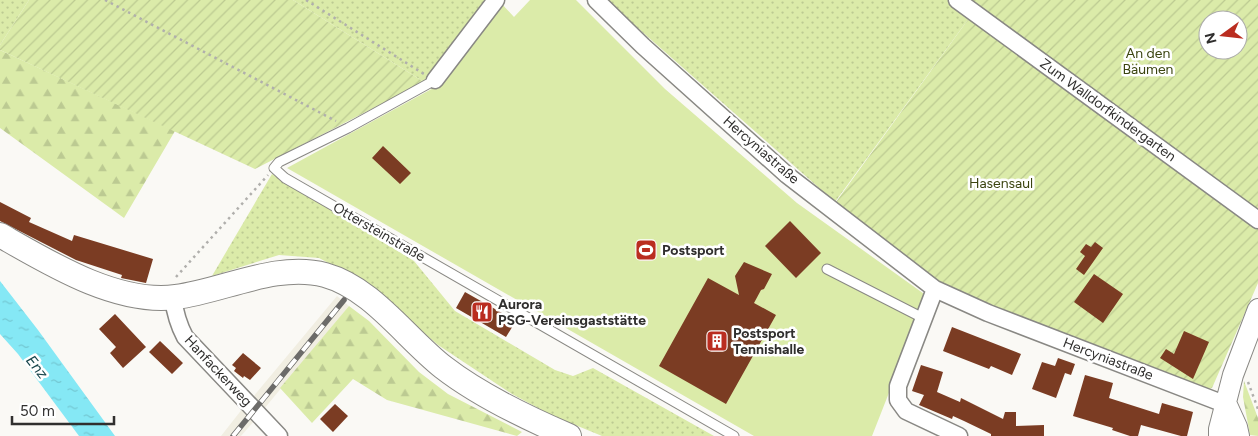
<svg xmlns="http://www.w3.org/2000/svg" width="1258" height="436" font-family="Figtree,sans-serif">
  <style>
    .built { fill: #f1eee2 }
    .grass { fill: url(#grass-dots) }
    .forest { fill: url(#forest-firs) }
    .garden { fill: url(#garden-furrows); fill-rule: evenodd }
    .pitch { fill: #dbeba9 }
    .water { fill: url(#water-ripples) }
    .building { fill: #7b3c23 }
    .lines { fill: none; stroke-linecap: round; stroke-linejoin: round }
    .service-casing { stroke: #898884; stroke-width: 11 }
    .minor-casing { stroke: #898884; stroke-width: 19 }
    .tertiary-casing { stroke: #898884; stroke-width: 22 }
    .secondary-casing { stroke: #898884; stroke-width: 26 }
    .path { stroke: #b0afac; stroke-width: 2.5; stroke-dasharray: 2.5 4; stroke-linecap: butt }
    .service { stroke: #fff; stroke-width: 9 }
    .minor { stroke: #fff; stroke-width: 16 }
    .tertiary { stroke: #fff; stroke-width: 20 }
    .secondary { stroke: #fff; stroke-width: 24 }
    .rail-casing { stroke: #6c6b69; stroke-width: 5.5 }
    .rail { stroke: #fff; stroke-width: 4; stroke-dasharray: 11; stroke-linecap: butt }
    .labels { text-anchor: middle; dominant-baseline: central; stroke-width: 5; stroke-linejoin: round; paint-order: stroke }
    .park-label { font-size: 14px; fill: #3b4410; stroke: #fff }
    .street-label { font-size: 14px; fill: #302f2e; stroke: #fff }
    .poi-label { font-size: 14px; font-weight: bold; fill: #302f2e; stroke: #fff; text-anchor: start }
    .water-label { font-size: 15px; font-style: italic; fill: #18464c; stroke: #fff }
  </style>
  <defs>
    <pattern id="grass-dots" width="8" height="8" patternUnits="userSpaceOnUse" patternTransform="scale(1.25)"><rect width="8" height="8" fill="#dbeba9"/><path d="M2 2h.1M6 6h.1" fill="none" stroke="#bcca92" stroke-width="1.8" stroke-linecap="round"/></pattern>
    <pattern id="forest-firs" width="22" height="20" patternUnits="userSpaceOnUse" patternTransform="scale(1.25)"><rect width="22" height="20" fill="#dbeba9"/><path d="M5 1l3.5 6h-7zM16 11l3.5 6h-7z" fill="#bcca92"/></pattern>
    <pattern id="garden-furrows" width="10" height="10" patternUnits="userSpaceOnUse" patternTransform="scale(1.25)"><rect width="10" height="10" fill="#dbeba9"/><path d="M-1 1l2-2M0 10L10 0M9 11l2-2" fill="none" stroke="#bcca92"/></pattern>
    <pattern id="water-ripples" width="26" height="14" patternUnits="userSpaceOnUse" patternTransform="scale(1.25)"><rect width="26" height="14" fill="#85e8f5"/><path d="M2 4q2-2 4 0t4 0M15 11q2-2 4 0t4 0" fill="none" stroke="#73c7d2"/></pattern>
  </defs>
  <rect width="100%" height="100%" fill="#faf9f5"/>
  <path class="built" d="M337 296 349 306 264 409 253 397Z
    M243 408 255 420 241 436H221Z"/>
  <path class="grass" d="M0 0H29L0 45Z
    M293 0H485L424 82Z
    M606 0H952L972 14 835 202Z
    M272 174 414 261 455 311 555 370 573 376 593 368 714 436H602L551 415 512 394 438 345 363 281 319 258 279 255 212 276Z"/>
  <path class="forest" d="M0 50 175 131 124 218 0 128Z
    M349 306 369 321 419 372 448 394 522 432 517 436 387 400 353 379 312 423 280 388Z
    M1244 381 1258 418V436L1250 435 1243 397Z"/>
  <path class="garden" d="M29 0H293L424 82 255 169 0 50V45Z
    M961 0H1258V217ZM1208 20H1238V50H1208Z
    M972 14 1258 224V283L1212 388 1203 390 937 286 836 202Z"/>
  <path class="pitch" d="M530 0H576L665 89 797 203 927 296 872 436H754L287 168 437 86 501 3 514 17Z"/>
  <path class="water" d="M0 281 38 330 115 436H79L18 354 0 334Z"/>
  <path class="building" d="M383 146 411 173 400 184 372 158Z
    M0 202 31 218 29 222 72 241 74 235 153 259 146 283 121 278 122 275 76 260 0 221Z
    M790 221 821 253 796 278 765 246Z
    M1095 242 1103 248 1084 275 1076 269 1085 256 1080 252 1086 244 1091 247Z
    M744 262 772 274 764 289 761 290 754 303 776 315 726 404 659 366 708 278 739 295 735 276Z
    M1094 274 1123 294 1103 323 1074 302Z
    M465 292 516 321 506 337 456 308Z
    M115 314 146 347 123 368 110 353 116 347 99 329Z
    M952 327 1021 354 1012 375 991 366 989 369 943 351Z
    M1184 331 1209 342 1193 379 1160 358 1166 349 1174 354Z
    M160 341 183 363 172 374 149 352Z
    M243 353 261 368 250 380 244 376 243 378 234 371 236 368 232 365Z
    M1058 358 1075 364 1071 375 1065 373 1056 398 1032 389 1042 362 1055 366Z
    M921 365 943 372 937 392 960 402 961 398 1003 419 1005 412H1016V426L1044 425V436H991V434L964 421 953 416 952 419 919 405 924 395 912 391Z
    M1085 375 1113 383 1109 398 1159 414 1162 403 1193 412 1187 436H1181L1141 425 1138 436H1130L1112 430 1113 428 1073 416Z
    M335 404 348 416 333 432 320 419Z"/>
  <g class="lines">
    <g class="service-casing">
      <path id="service" d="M435 80 348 128 279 162 274 168 285 178 734 436
        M827 269 923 318"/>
    </g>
    <g class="minor-casing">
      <path id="minor" d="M596 0 643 46 787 175 935 289 988 313 1227 405
        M957 0 1258 220
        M435 80 496 0
        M935 289 898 386V400L906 411 959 436
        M173 298C175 313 178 324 185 337L279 436"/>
    </g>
    <g class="tertiary-casing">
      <path id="tertiary" d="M1227 405 1237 427 1239 436
        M1219 436V429L1233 375 1258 309"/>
    </g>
    <g class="secondary-casing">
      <path id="secondary" d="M0 235C49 263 117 305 176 297 223 291 277 262 325 275 372 288 405 337 443 367 479 395 527 418 569 436"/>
    </g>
    <path class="path" d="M105 0 336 121
      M306 0 424 74
      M176 277 268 175
      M1248 382 1258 409"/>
    <use href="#service" class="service"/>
    <use href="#minor" class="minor"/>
    <use href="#tertiary" class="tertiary"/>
    <use href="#secondary" class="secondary"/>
    <g class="rail-casing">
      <path id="rail" d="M233 436 344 300"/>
    </g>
    <use href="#rail" class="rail"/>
  </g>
  <defs>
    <g id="stadium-square" transform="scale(1.125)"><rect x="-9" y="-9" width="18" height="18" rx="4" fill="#ba2d20" stroke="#fff"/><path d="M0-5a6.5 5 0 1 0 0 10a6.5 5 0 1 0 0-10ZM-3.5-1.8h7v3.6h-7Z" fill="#fff"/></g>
    <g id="restaurant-square" transform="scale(1.125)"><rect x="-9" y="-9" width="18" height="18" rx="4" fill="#ba2d20" stroke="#fff"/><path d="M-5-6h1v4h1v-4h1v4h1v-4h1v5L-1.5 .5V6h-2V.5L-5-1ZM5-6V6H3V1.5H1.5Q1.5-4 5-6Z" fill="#fff"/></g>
    <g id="building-square" transform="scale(1.125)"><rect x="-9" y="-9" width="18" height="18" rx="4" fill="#ba2d20" stroke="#fff"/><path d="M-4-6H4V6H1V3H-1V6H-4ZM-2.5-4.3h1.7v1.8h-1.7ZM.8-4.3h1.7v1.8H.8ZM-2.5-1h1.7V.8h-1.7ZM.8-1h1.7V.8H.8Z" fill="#fff"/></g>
  </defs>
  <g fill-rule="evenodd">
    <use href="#stadium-square" x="646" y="250"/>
    <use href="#restaurant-square" x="482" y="312"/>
    <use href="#building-square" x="717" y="341"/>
  </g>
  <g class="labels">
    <g class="park-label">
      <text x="1148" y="53">An den<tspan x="1148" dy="16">Bäumen</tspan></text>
      <text x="1001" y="183">Hasensaul</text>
    </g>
    <g class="street-label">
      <text transform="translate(1108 110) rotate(36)">Zum Walldorfkindergarten</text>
      <text transform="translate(761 150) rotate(41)">Hercyniastraße</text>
      <text transform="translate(379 232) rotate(30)">Ottersteinstraße</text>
      <text transform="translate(1108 359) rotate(21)">Hercyniastraße</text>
      <text transform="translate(218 371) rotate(47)">Hanfackerweg</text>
    </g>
    <g class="poi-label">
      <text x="662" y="250">Postsport</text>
      <text x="498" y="304">Aurora<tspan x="498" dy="16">PSG-Vereinsgaststätte</tspan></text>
      <text x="733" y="333">Postsport<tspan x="733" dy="16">Tennishalle</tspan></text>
    </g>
    <g class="water-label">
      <text transform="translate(37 367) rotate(51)">Enz</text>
    </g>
  </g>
  <g transform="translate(1223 35) rotate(255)"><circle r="24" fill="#ffffff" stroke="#acacab"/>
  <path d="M0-4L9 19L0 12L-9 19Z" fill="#ba2d20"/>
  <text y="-8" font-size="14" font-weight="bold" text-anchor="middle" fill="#302f2e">N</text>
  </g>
  <path d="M12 416v8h102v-8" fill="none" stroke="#302f2e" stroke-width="2.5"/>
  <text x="20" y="416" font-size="15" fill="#302f2e" stroke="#ffffff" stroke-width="4" paint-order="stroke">50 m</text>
</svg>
